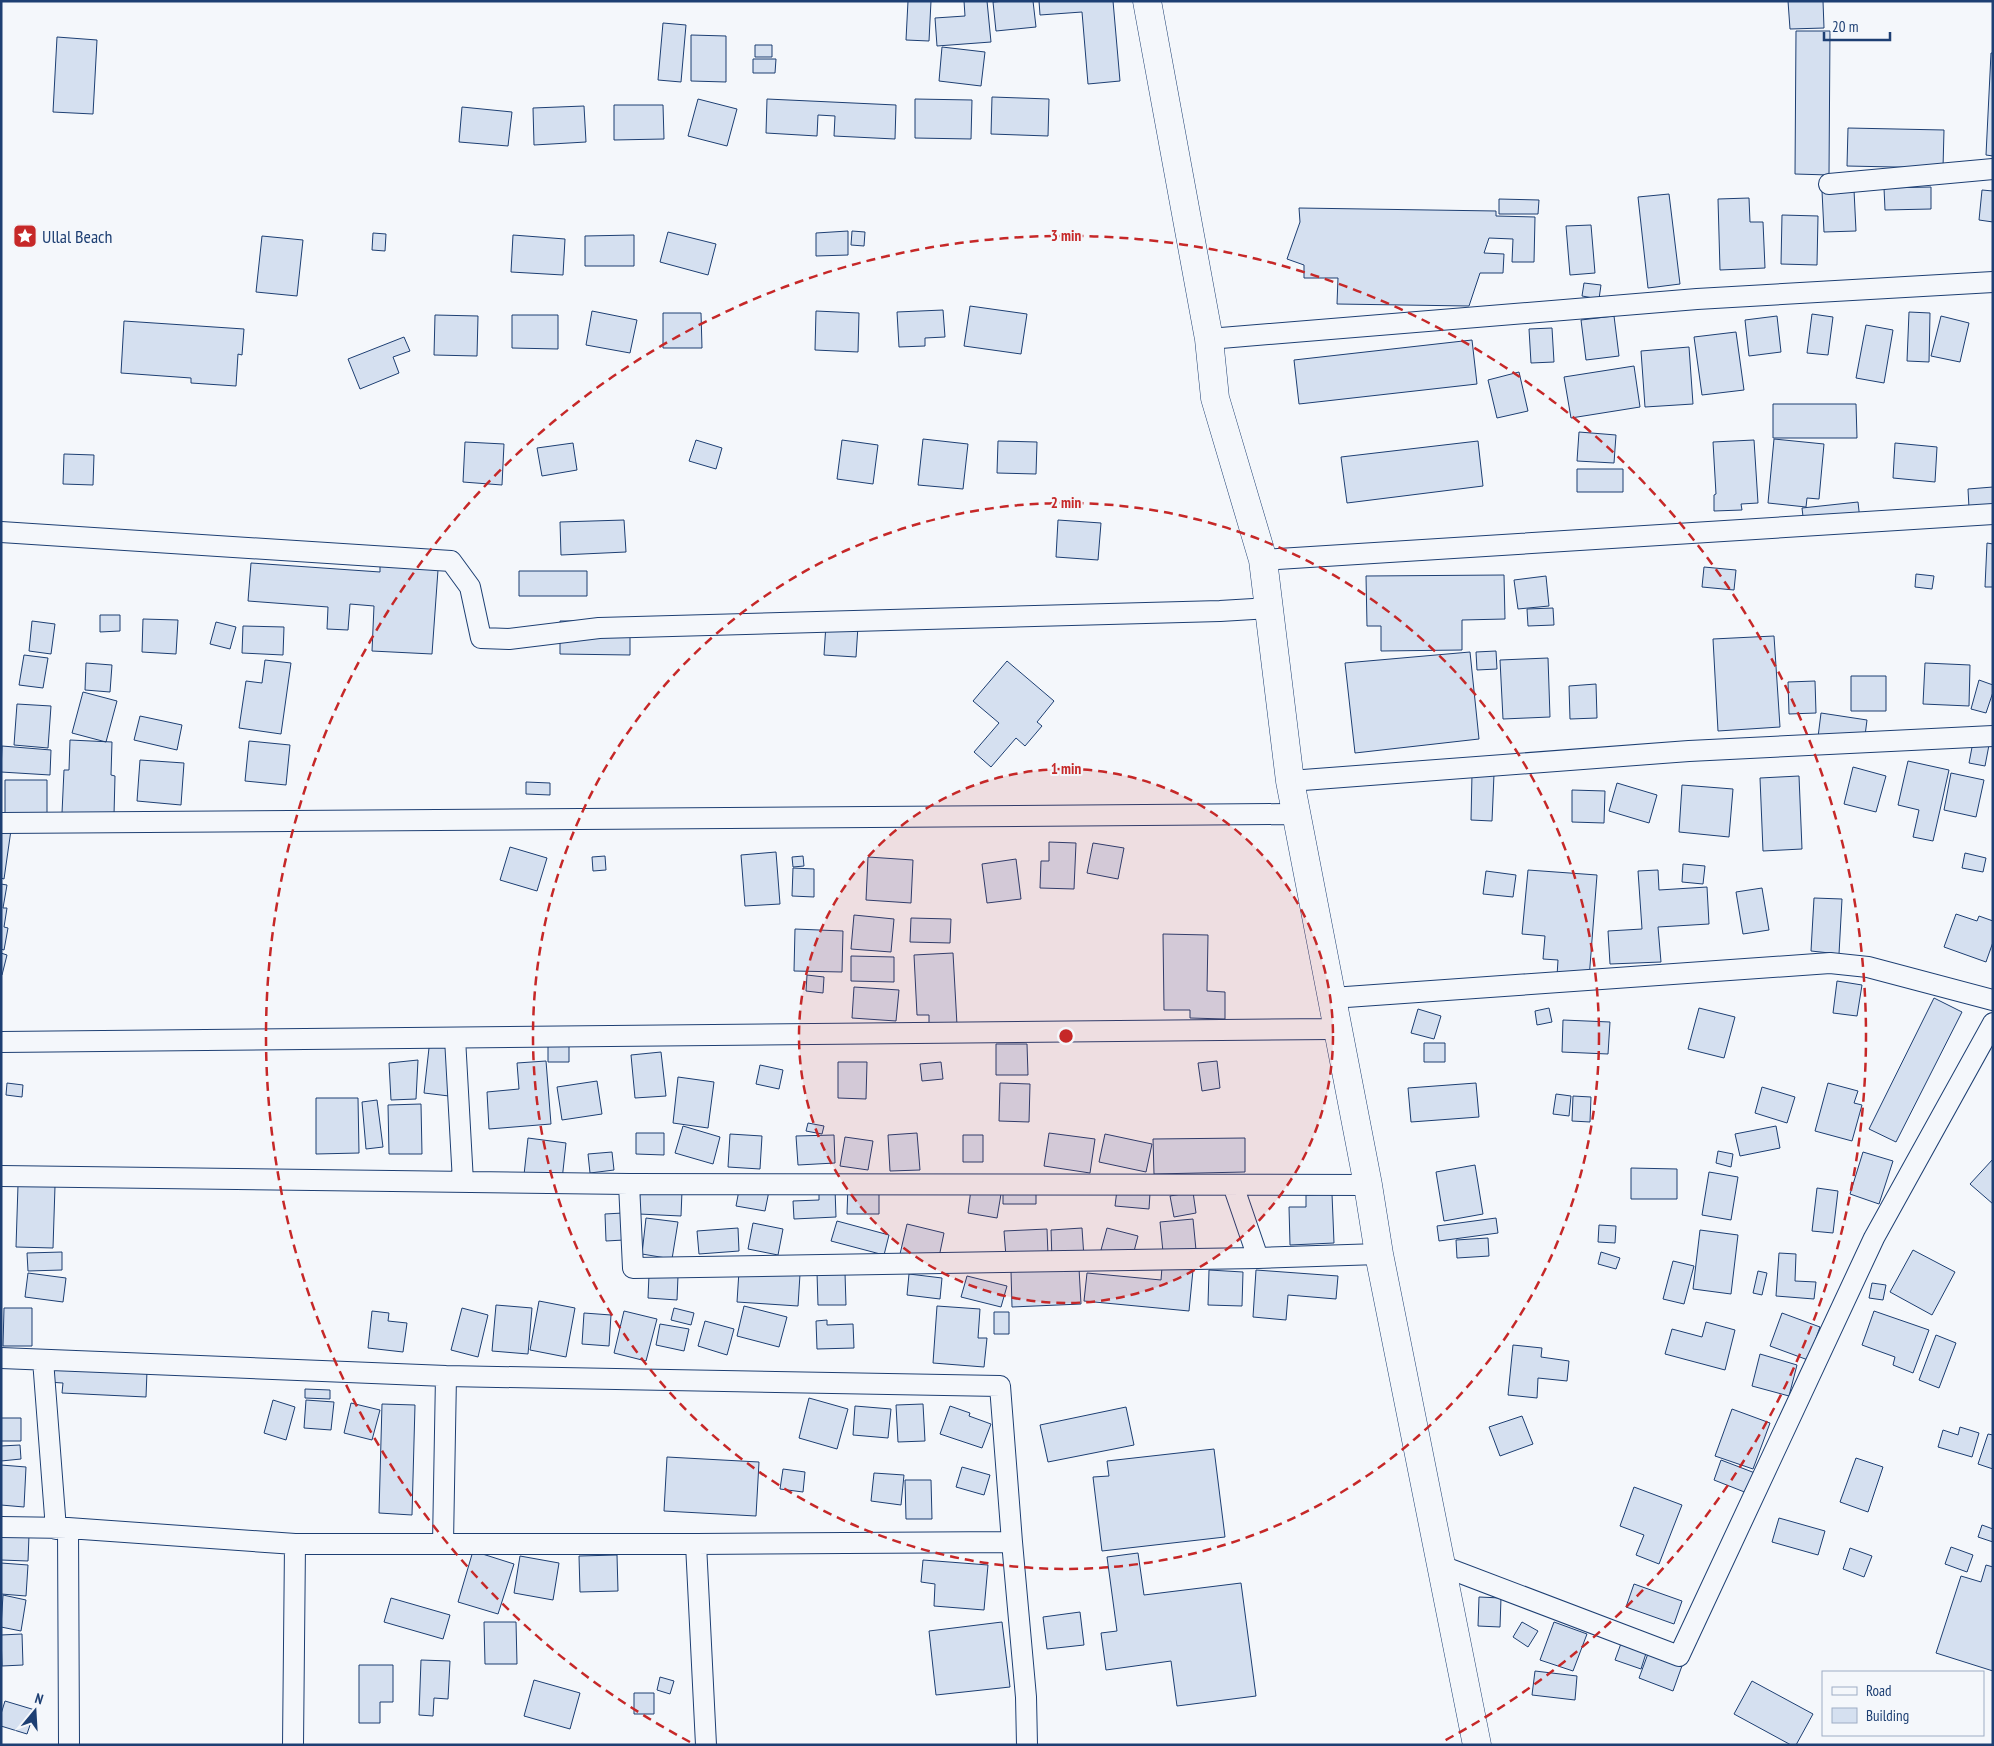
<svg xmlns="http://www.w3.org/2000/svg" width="1994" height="1746" font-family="'PT Sans Narrow',sans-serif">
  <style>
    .building { fill: #d5e0f0; stroke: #1d3f73 }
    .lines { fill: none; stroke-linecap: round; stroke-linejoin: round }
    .street-casing { stroke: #1d3f73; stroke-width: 22 }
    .secondary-casing { stroke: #1d3f73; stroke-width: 29 }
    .street { stroke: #f4f7fb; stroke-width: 20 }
    .secondary { stroke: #f4f7fb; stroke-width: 28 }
    .ring { fill: none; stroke: #c62828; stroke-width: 2.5; stroke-dasharray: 9 6 }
    .labels { text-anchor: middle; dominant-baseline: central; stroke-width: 4; stroke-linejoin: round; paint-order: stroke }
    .poi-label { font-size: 18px; fill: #1d3f73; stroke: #f4f7fb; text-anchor: start }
    .centre { fill: #c62828; stroke: #f4f7fb; stroke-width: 2.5 }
    .ring-label { font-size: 15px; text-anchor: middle; font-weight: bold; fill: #c62828; stroke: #f4f7fb; stroke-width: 4; stroke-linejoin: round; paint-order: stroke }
  </style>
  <rect width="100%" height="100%" fill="#f4f7fb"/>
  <path class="building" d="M908 1H931L929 41 906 40Z
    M964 1H987L991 42 937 46 935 18 965 16Z
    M1005 1H1033L1036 27 996 31 993 2Z
    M1039 1H1113L1120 81 1088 84 1082 12 1040 15Z
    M1788 1H1823L1824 28 1790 29Z
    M663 23 686 25 681 82 658 80Z
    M1796 31H1830L1829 175 1795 174Z
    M691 35 726 36V82L691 81Z
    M57 37 97 40 93 114 53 112Z
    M755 45H772V57H755Z
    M942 47 985 52 981 86 939 81Z
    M1991 53H1993V156L1986 155Z
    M753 59H776L775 73H753Z
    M992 97 1049 99 1048 136 991 134Z
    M698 99 737 109 727 146 688 136Z
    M767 99 896 105 895 139 834 136 835 116 818 115 817 136 766 133Z
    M915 99 972 100 971 139 915 138Z
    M614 105H663L664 139 614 140Z
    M584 106 586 142 534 145 533 108Z
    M462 107 512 112 508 146 459 142Z
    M1848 128 1944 130 1943 168 1847 166Z
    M1931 187V209L1885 210 1884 188Z
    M1854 190 1856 231 1824 232 1822 191Z
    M1982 190 1993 191V222L1979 220Z
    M1669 194 1680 284 1648 288 1638 197Z
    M1749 198 1750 222H1763L1765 268 1720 270 1718 199Z
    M1499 199 1539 200 1538 214H1499Z
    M1299 208 1496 211V216L1535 217 1534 262H1512L1513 239 1489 238 1484 253 1504 254 1503 273H1480L1469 306 1337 304 1338 278H1304V265L1287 259 1300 222Z
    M1782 215 1818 216 1817 265 1781 264Z
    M1591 225 1595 273 1570 275 1566 226Z
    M848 231V255L816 256V233Z
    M852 231 865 232 864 246 851 245Z
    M668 232 716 244 708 275 660 262Z
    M373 233 386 234 385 251 372 250Z
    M513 235 565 239 563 275 511 272Z
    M634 235V266H585V236Z
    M262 236 303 240 297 296 256 292Z
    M1584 283 1601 285 1599 299 1582 296Z
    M970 306 1027 314 1021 354 964 346Z
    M943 310 945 337 925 338V346L899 347 897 312Z
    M592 311 637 320 630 353 586 345Z
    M816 311 859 313 858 352 815 350Z
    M1909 312 1930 313 1929 362 1907 361Z
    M663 313H701L702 348H663Z
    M1812 314 1833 317 1828 355 1807 353Z
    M435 315 478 316 477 356 434 355Z
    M512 315H558V349L512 348Z
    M1614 316 1619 356 1586 360 1581 320Z
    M1777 316 1781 352 1749 356 1745 320Z
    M1941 316 1969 323 1960 362 1931 356Z
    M124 321 244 329 242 355 238 354 236 386 191 383V378L121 373Z
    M1866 325 1893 330 1884 383 1856 378Z
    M1552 328 1554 362 1531 363 1529 329Z
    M1736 332 1744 390 1702 395 1694 337Z
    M404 337 410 351 393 357 399 373 360 389 348 359Z
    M1472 340 1477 384 1299 404 1294 360Z
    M1689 347 1693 404 1645 407 1641 351Z
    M1634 366 1640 407 1571 418 1564 377Z
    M1519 372 1528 411 1497 418 1488 380Z
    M1773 404H1856L1857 438H1773Z
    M1579 432 1616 435 1614 463 1577 461Z
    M923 439 968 444 963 489 918 485Z
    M1774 439 1824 444 1819 499 1807 498 1806 507 1768 503Z
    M696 440 722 448 716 469 689 461Z
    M842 440 878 445 873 484 837 479Z
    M1754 440 1758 503 1741 504 1742 510 1714 511V495L1716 494 1713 442Z
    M998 441 1037 442 1036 474 997 473Z
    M1478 441 1483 486 1347 503 1341 457Z
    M465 442 504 444 502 485 463 482Z
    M573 443 577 470 542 476 537 448Z
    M1895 443 1937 447 1935 482 1893 478Z
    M64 454 94 455 93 485 63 484Z
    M1577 469H1623V492H1577Z
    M1993 487V506L1969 508 1968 489Z
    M1858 502 1860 520 1804 525 1802 508Z
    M624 520 626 552 561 555 560 522Z
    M1058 520 1101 523 1098 560 1056 557Z
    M1987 543 1993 544V587H1985Z
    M251 563 380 572V566L438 570 432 654 372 651 374 606 350 604 348 630 327 629 328 607 248 601Z
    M1704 567 1736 570 1734 590 1702 587Z
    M519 571H587V596H519Z
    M1916 574 1934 576 1932 589 1915 587Z
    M1504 575 1505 619 1462 620V650L1381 651V626H1367L1366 576Z
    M1546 576 1549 606 1518 609 1514 580Z
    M1553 608 1554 625 1528 626 1527 609Z
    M100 615H120V631L100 632Z
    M143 619 178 620 176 654 142 652Z
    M32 621 55 624 51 654 29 651Z
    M560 621H630V655L560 654Z
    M216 622 236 627 230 649 210 644Z
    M826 624 858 626 856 657 824 655Z
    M243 626 284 627 283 655 242 653Z
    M1774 636 1780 727 1718 731 1713 639Z
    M1496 651 1497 669 1477 670 1476 652Z
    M1470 652 1479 739 1355 753 1345 663Z
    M24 655 48 658 43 688 19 685Z
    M1548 658 1550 717 1503 719 1500 660Z
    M265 660 291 663 281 734 239 728 246 681 262 683Z
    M1007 661 1054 701 1037 722 1042 726 1025 746 1016 738 991 767 974 752 999 723 973 701Z
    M86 663 112 665 110 692 85 690Z
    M1925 663 1970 665 1969 706 1923 704Z
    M1851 676H1886V711H1851Z
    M1979 680 1993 685V692L1986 713 1971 709Z
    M1815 681 1816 713 1789 714 1788 682Z
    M1596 684 1597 718 1570 719 1569 686Z
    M83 692 117 701 106 742 72 733Z
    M17 704 51 706 48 748 14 745Z
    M1821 713 1867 720 1863 751 1817 745Z
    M140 716 182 725 177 750 134 740Z
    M70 740 112 742 111 775 115 776 114 815 62 813 64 770H69Z
    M249 741 290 745 286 785 245 781Z
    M1973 742 1989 745 1985 766 1969 763Z
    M2 746 51 750 50 775 1 772Z
    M140 760 184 763 181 805 137 801Z
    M1908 761 1949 770 1933 841 1913 837 1919 810 1898 805Z
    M1853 767 1886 776 1876 812 1844 804Z
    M1951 773 1984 780 1976 817 1944 810Z
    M1472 774H1494L1492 821 1471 820Z
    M1799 776 1802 849 1763 851 1760 778Z
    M5 780H47V814H5Z
    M526 782 550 783V795L526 794Z
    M1617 783 1657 795 1649 823 1609 811Z
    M1682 785 1733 789 1729 837 1679 832Z
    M1572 790 1605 791 1604 823 1572 822Z
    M1 829 11 830 4 879 1 878Z
    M1049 842 1076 843 1074 889 1040 888 1041 861H1049Z
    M1093 843 1124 848 1118 879 1087 873Z
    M510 847 547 858 537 891 500 880Z
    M776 852 780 904 745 906 741 855Z
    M1965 853 1986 858 1983 872 1962 868Z
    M605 856 606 870 593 871 592 857Z
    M803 856 804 866 793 867 792 857Z
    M868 857 913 860 911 903 866 900Z
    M1016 859 1021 899 987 903 982 864Z
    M1683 864 1705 866 1703 884 1682 882Z
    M793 868 814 869V897L792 896Z
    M1528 870 1597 875 1589 979 1557 976 1558 960 1543 959 1545 936 1522 934Z
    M1658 870 1659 890 1707 887 1709 924 1658 927 1661 962 1610 964 1608 931 1642 929 1638 871Z
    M1486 871 1516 875 1513 897 1483 894Z
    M1 884 7 885 3 908H7L4 927 8 928 4 950 1 949Z
    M1762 888 1769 930 1743 934 1736 892Z
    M1814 898 1842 899 1839 954 1811 951Z
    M1956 914 1977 921 1979 916 1993 921V942L1986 962 1944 947Z
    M854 915 894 919 891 952 851 949Z
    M911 918 951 919 950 943 910 942Z
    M795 929 843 931 842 972 794 971Z
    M1163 934 1208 935 1207 991 1225 992V1019L1190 1018V1010H1164Z
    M1 953 7 955 2 975H1Z
    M953 953 957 1025H929V1015H917L914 955Z
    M851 956 894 957V982L851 981Z
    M807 975 824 977 823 993 806 991Z
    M1837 981 1862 985 1857 1016 1833 1013Z
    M854 987 899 990 896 1021 852 1018Z
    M1934 998 1962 1012 1896 1142 1869 1129Z
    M1549 1008 1552 1022 1537 1025 1535 1011Z
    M1699 1008 1735 1017 1724 1058 1688 1049Z
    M1418 1009 1441 1016 1434 1039 1411 1033Z
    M1563 1020 1610 1022 1608 1054 1562 1052Z
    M430 1039 455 1042 449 1096 424 1093Z
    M548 1042H569V1062H548Z
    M1424 1043H1445V1062H1424Z
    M996 1044H1027L1028 1075H996Z
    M661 1052 666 1096 635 1098 631 1055Z
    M418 1060 416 1099 391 1100 389 1063Z
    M546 1061 551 1124 489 1129 487 1092 519 1089 517 1063Z
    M1217 1061 1220 1088 1202 1091 1198 1063Z
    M838 1062H867L866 1099 838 1098Z
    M941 1062 943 1079 922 1081 920 1064Z
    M760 1065 783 1070 779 1089 756 1084Z
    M678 1077 714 1082 708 1128 673 1123Z
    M597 1081 602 1114 562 1120 557 1087Z
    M7 1083 23 1085 22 1097 6 1095Z
    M1000 1083 1030 1084 1029 1122 999 1121Z
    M1476 1083 1479 1117 1411 1122 1408 1088Z
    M1828 1083 1858 1091 1854 1103 1862 1105 1852 1141 1815 1131Z
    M1762 1087 1795 1097 1787 1123 1755 1113Z
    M1556 1094 1571 1096 1569 1116 1553 1114Z
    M1573 1096 1591 1097 1590 1122 1572 1121Z
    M316 1098H358L359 1153 316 1154Z
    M377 1100 383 1147 366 1149 362 1102Z
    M421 1104 422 1154H389L388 1105Z
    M808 1123 824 1126 822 1134 806 1131Z
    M683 1126 720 1137 713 1164 675 1153Z
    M1776 1126 1780 1148 1740 1156 1735 1134Z
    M636 1133H664V1155L636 1154Z
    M917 1133 920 1170 890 1171 888 1135Z
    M1049 1133 1095 1139 1090 1173 1044 1166Z
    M730 1134 762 1136 760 1169 728 1167Z
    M1105 1134 1152 1144 1146 1172 1099 1162Z
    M834 1135 835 1163 798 1165 796 1136Z
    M963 1135H983V1162H963Z
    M845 1137 873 1141 868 1170 840 1166Z
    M528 1138 566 1143 562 1180 524 1175Z
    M1245 1138V1172L1154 1174 1153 1139Z
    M1718 1151 1733 1154 1731 1167 1716 1163Z
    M612 1152 614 1170 590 1173 588 1154Z
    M1863 1152 1893 1161 1879 1204 1850 1194Z
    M1993 1159V1204L1970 1184Z
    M1475 1165 1483 1214 1444 1221 1436 1172Z
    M1631 1168 1677 1169V1199H1631Z
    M1709 1172 1738 1177 1731 1220 1702 1215Z
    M18 1185 55 1186 53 1248 16 1247Z
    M740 1185 769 1191 765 1211 736 1206Z
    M848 1185H879V1214H847Z
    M1817 1188 1838 1191 1833 1233 1812 1231Z
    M640 1189 682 1191 681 1216 639 1214Z
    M819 1189H835L836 1217 794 1219 793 1201 819 1200Z
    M971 1189 1001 1194 997 1218 968 1213Z
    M1003 1190H1036V1204H1003Z
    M1117 1190 1150 1193 1149 1209 1115 1206Z
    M1193 1192 1196 1213 1174 1217 1170 1196Z
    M1332 1194 1334 1243 1290 1245 1289 1207H1306V1195Z
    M623 1213 624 1240 606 1241 605 1214Z
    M646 1218 678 1222 672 1259 642 1254Z
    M1496 1218 1498 1233 1439 1241 1437 1226Z
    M1193 1219 1196 1250 1163 1252 1160 1222Z
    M837 1221 889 1235 884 1255 831 1241Z
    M753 1223 783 1229 778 1255 748 1249Z
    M907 1224 944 1233 938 1262 900 1254Z
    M1599 1225 1616 1226 1615 1243 1598 1242Z
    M738 1228 739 1251 699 1254 697 1231Z
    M1082 1228 1084 1258 1052 1260 1051 1230Z
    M1107 1228 1138 1236 1132 1259 1101 1250Z
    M1047 1229 1048 1255 1006 1257 1004 1231Z
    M1700 1230 1738 1235 1731 1294 1693 1289Z
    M1488 1238 1489 1256 1457 1258 1456 1240Z
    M1913 1250 1955 1272 1932 1315 1890 1292Z
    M62 1252V1270L28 1271 27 1253Z
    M1601 1252 1620 1258 1616 1269 1598 1264Z
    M1779 1253 1796 1254 1795 1281 1816 1282 1814 1299 1776 1296Z
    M1673 1261 1694 1266 1684 1304 1663 1299Z
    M1162 1267 1193 1270 1189 1311 1084 1301 1087 1273 1161 1280Z
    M1079 1268 1081 1304 1012 1307 1011 1271Z
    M1209 1270 1243 1272 1242 1306 1208 1305Z
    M1256 1270 1338 1276 1336 1299 1288 1295 1286 1320 1253 1317Z
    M739 1271 800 1274 798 1306 737 1302Z
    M1758 1271 1767 1273 1762 1295 1753 1293Z
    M28 1273 66 1278 63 1302 25 1297Z
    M817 1273H845L846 1305H818Z
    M909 1274 942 1278 940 1299 907 1295Z
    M649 1275 678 1276 677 1300 648 1298Z
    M967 1276 1007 1286 1001 1307 961 1297Z
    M1872 1283 1886 1285 1883 1300 1869 1298Z
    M539 1301 575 1308 566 1357 530 1350Z
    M496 1305 532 1308 528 1354 492 1351Z
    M744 1306 787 1317 779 1347 737 1336Z
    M937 1306 980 1309 978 1338H987L984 1367 933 1363Z
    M4 1308H32V1346H3Z
    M462 1308 488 1315 478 1357 451 1350Z
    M674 1308 694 1313 691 1325 671 1320Z
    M372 1311 389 1313 388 1321 407 1323 403 1352 368 1348Z
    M624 1311 657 1319 646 1361 614 1353Z
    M1874 1311 1929 1330 1913 1373 1893 1365 1895 1357 1862 1345Z
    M994 1312H1009V1334H994Z
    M584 1313 611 1315 609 1346 582 1344Z
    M1782 1313 1820 1327 1808 1360 1770 1346Z
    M827 1320V1325L853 1324 854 1348 817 1349 816 1321Z
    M705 1321 734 1329 727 1355 698 1346Z
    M1706 1322 1735 1330 1725 1370 1665 1354 1672 1329 1702 1337Z
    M660 1324 689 1329 684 1351 656 1345Z
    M1936 1335 1956 1343 1939 1388 1919 1380Z
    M1513 1345 1542 1348 1541 1357 1569 1361 1567 1381 1538 1378 1537 1398 1508 1395Z
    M1760 1354 1797 1365 1789 1396 1752 1386Z
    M47 1366 147 1371 146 1397 62 1393 63 1383 47 1382Z
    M305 1389 330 1390V1399L305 1398Z
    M809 1398 848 1409 837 1449 799 1438Z
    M273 1400 295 1407 286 1440 264 1433Z
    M306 1400 334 1402 331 1430 304 1428Z
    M351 1403 380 1410 372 1440 344 1433Z
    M382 1404 415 1405 412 1515 379 1513Z
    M923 1404 925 1441 898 1442 896 1405Z
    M855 1406 891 1409 888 1438 853 1435Z
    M950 1406 970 1413 969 1416 991 1424 982 1448 940 1434Z
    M1126 1407 1134 1445 1048 1462 1040 1425Z
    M1732 1409 1770 1423 1753 1469 1715 1456Z
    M1522 1416 1533 1444 1500 1456 1489 1427Z
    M1 1418H21V1441H1Z
    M1960 1427 1979 1433 1972 1457 1938 1447 1943 1430 1958 1435Z
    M1988 1434 1993 1435V1469L1978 1464Z
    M20 1445 21 1459 1 1461V1446Z
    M1214 1449 1225 1537 1102 1551 1093 1477 1109 1476 1107 1461Z
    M667 1457 759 1462 756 1516 664 1511Z
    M1856 1458 1883 1467 1868 1512 1840 1502Z
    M1721 1460 1755 1473 1747 1493 1714 1480Z
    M1 1465 26 1467 24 1507 1 1505Z
    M962 1467 990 1475 984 1495 956 1487Z
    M783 1469 805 1472 803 1492 780 1489Z
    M874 1473 904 1475 901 1505 871 1501Z
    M905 1480H931L932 1519H906Z
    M1634 1487 1682 1505 1659 1564 1636 1555 1644 1535 1620 1526Z
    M1779 1518 1825 1531 1818 1555 1772 1542Z
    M1982 1525 1993 1529V1542L1978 1537Z
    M1 1533 29 1535 28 1561 1 1560Z
    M1951 1547 1973 1555 1967 1572 1945 1564Z
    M1850 1548 1872 1556 1864 1577 1843 1569Z
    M473 1551 514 1564 498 1614 458 1602Z
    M1138 1553 1144 1595 1241 1583 1256 1696 1177 1706 1171 1661 1106 1670 1101 1633 1117 1631 1107 1557Z
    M617 1555 618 1591 580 1592 579 1556Z
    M520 1556 559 1563 553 1600 514 1593Z
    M923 1560 988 1565 984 1610 934 1606 935 1584 921 1582Z
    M1 1563 28 1565 26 1596 1 1594Z
    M1986 1565 1993 1567V1671L1936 1653 1961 1576 1981 1582Z
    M1634 1584 1682 1601 1674 1624 1626 1607Z
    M3 1595 26 1600 21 1631 1 1627Z
    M1479 1597 1501 1598 1500 1627 1478 1626Z
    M391 1598 450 1615 443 1639 384 1622Z
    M1080 1612 1084 1645 1047 1649 1043 1617Z
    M484 1622H516L517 1664H485Z
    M1002 1622 1010 1687 936 1695 929 1631Z
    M1522 1622 1538 1631 1528 1647 1513 1637Z
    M1554 1622 1587 1634 1573 1671 1540 1660Z
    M22 1634 23 1665 2 1666 1 1635Z
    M1623 1638 1648 1647 1641 1669 1615 1660Z
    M1649 1651 1683 1663 1673 1691 1639 1678Z
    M421 1660 450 1661 448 1699 434 1698 433 1716 419 1715Z
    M359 1665H393V1702H380V1723H359Z
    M1535 1671 1577 1676 1575 1700 1532 1695Z
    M660 1677 674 1681 670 1694 657 1690Z
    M534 1680 580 1693 570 1729 524 1716Z
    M1752 1681 1813 1714 1796 1745H1791L1734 1714Z
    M634 1693H654V1714H634Z
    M5 1701 35 1710 27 1734 1 1726V1714Z"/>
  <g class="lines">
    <g class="street-casing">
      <path id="street" d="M1829 184 1993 169
        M1209 339 1697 299 1993 282
        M1 532 451 561 470 587 481 638 509 639 599 628 1220 611 1270 608
        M1263 560 1993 514
        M1290 781 1689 751 1993 736
        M1 823 1289 814 1297 815
        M1332 998 1830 963 1868 967 1993 1000
        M455 1038 463 1182
        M1 1042 1332 1029 1338 1027
        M1 1176 629 1184 1368 1185
        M629 1184 633 1268 1258 1258 1379 1254
        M1233 1185 1258 1258
        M1 1358 446 1376 1000 1386 1012 1542 1026 1697 1027 1745
        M43 1360 56 1529
        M1 1527 68 1528 295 1544H696L1012 1542
        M68 1528 69 1745
        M443 1543 446 1376
        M696 1544 706 1745
        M1442 1566 1679 1656 1874 1238 1993 1023
        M293 1745 295 1544"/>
    </g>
    <g class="secondary-casing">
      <path id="secondary" d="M1147 1 1209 339 1215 398 1263 560 1290 781 1368 1185 1379 1254 1477 1745"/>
    </g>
    <use href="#street" class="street"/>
    <use href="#secondary" class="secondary"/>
  </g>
  <circle cx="1066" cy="1036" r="267" fill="#c62828" fill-opacity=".12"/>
  <g class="ring">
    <circle cx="1066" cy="1036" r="267"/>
    <circle cx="1066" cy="1036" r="533"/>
    <path d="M690 1742A800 800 0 1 1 1442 1742"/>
  </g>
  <defs>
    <g id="sight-square" transform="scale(1.25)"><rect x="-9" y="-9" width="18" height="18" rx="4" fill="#c62828" stroke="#f4f7fb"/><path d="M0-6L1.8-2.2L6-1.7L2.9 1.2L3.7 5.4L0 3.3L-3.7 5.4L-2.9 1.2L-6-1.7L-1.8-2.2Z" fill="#fff"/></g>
  </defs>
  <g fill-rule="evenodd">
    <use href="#sight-square" x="25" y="236"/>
  </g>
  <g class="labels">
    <g class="poi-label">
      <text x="42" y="236">Ullal Beach</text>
    </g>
  </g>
  <circle cx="1066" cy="1036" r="8" class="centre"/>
  <g class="ring-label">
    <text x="1066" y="241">3 min</text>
    <text x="1066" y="508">2 min</text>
    <text x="1066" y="774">1 min</text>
  </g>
  <rect width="1994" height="1746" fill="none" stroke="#1d3f73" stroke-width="5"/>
  <rect x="1822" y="1671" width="162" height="65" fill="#f4f7fb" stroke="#9eadc5"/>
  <rect x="1832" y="1687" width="25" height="8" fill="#f4f7fb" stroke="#9eadc5"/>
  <text x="1866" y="1696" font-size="15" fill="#1d3f73">Road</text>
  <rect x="1832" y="1708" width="25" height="15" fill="#d5e0f0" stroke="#9eadc5"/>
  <text x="1866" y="1721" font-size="15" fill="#1d3f73">Building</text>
  <g transform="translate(35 1711) rotate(18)" stroke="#f4f7fb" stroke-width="4" paint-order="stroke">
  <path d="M0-4L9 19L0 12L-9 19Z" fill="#1d3f73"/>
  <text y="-8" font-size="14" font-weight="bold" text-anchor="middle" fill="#1d3f73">N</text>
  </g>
  <path d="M1824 32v8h66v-8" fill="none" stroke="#1d3f73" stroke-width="2.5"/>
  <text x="1832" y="32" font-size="15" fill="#1d3f73" stroke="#f4f7fb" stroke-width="4" paint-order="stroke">20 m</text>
</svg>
